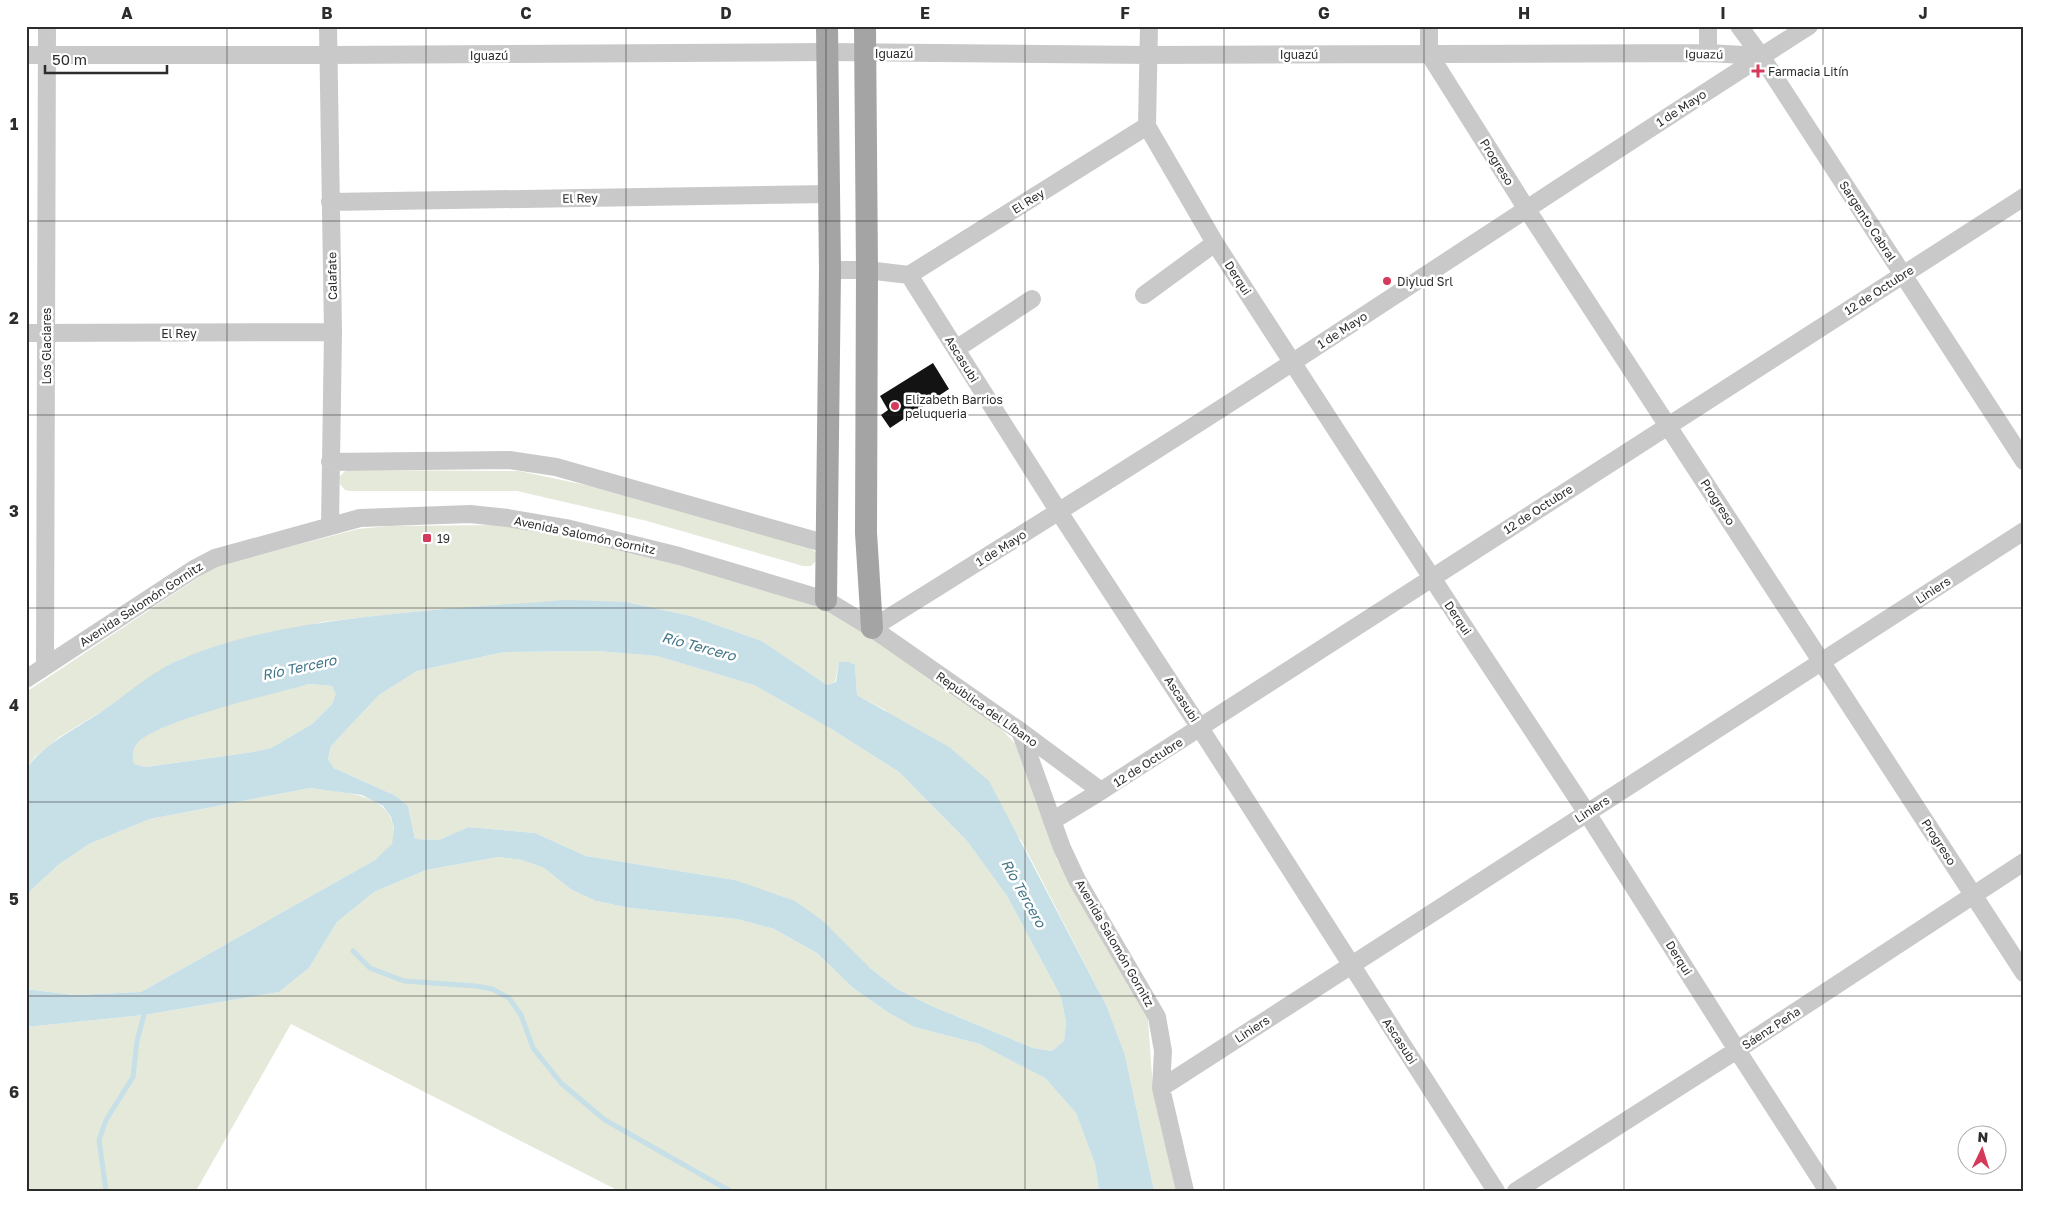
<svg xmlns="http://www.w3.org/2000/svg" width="2050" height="1217" font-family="'Golos Text',sans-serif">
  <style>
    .green { fill: #e4e9da }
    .water { fill: #c7dfe7; fill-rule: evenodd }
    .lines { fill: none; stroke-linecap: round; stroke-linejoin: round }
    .stream { stroke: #c7dfe7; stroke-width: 5 }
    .building { fill: #131313 }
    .minor { stroke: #c9c9c9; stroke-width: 18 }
    .major { stroke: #a4a4a4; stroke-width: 22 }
    .grid { fill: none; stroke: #2c2c2c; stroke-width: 1; stroke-opacity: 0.55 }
    .poi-dot { fill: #d63a5b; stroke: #fff; stroke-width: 2 }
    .labels { text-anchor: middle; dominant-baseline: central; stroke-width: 5; stroke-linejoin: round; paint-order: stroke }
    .street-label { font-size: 12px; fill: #2c2c2c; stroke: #fff }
    .poi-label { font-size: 12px; fill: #2c2c2c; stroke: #fff; text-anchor: start }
    .water-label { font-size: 14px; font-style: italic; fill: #417587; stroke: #fff }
    .neatline { fill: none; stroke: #2c2c2c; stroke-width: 2 }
    .grid-label { font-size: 16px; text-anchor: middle; font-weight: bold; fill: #2c2c2c }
  </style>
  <rect width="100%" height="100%" fill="#fff"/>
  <path class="green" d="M346 470 519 471 609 490 808 547 816 552 817 560 811 566H803L647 521 517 491H350L345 490 340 484V476Z
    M502 525 563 536 676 564 824 608 868 634 998 725 1015 744 1057 860 1148 1019 1153 1090 1176 1191H1154L1125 1055 1107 1007 1021 840 885 710 857 695 855 665 839 662 835 682 827 685 762 641 691 616 626 602 432 610 322 622 185 657 159 671 104 710 61 736 35 757 26 769V692L211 569 223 564 358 529 390 526Z
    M597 651 657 656 754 685 833 730 899 772 967 841 1007 896 1061 997 1066 1022 1064 1041 1052 1051 1033 1048 934 1007 897 989 870 968 735 880 586 856 535 833 470 827 439 840 415 839 408 806 396 796 334 768 328 759 331 746 379 695 417 671 504 652Z
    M309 684 332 686 337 694 332 704 312 724 271 748 253 752 146 767 134 764C133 757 132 751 136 745 150 722 278 692 309 684Z
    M310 788C335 792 382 791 392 821 394 827 395 837 392 844 389 850 380 855 375 860L141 992 74 995 26 989V895L58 865 89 844 150 819Z
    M498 857 522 860 544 868 572 890 596 901 630 908 737 919 774 929 817 953 853 988 889 1013 914 1027 980 1044 1007 1057 1045 1078 1076 1113 1095 1164 1099 1191H619L291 1024 196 1191H26V1027L144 1015 279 992 309 968 337 922 374 892 426 870Z"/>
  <path class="water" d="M566 600 626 602 691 616 762 641 827 685 836 682 839 662H848L855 665 857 695 949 747 989 781 1107 1007 1125 1055 1154 1191H1099L1095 1164 1076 1113 1045 1078 980 1044 914 1027 889 1013 853 988 817 953 774 929 737 919 630 908 596 901 572 890 544 868 522 860 498 857 426 870 374 892 337 922 309 968 279 992 144 1015 26 1027V989L74 995 141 992 375 860 392 844 394 828 391 817 383 806 362 795 310 788 150 819 89 844 58 865 26 895V769C46 742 76 729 104 710 130 692 155 669 186 657 243 634 305 624 366 617 433 609 500 605 566 600ZM597 651 657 656 754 685 833 730 899 772 967 841 1007 896 1061 997 1066 1022 1064 1041 1052 1051 1033 1048 934 1007 897 989 870 968 823 921 795 901 735 880 586 856 535 833 469 827 439 840 415 839 408 806 396 796 334 768 328 759 331 746 379 695 417 671 504 652ZM309 684 332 686 336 694 332 704 312 724 271 748 253 752 146 767 134 764C133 757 132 751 136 745 150 722 278 693 309 684Z"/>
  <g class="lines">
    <path class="stream" d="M353 951 370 968 404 981 476 986 492 989 509 998 521 1015 533 1048 561 1083 605 1120 730 1191
      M106 1191 99 1140 106 1120 133 1077 137 1041 144 1015"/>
  </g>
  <path class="building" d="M933 363 949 389 890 428 881 415 888 410 880 396Z"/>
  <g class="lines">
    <path class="minor" d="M328 26 333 332 330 526
      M1149 26 1147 126 1215 243 1432 578 1587 813 1737 1050 1828 1191
      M1429 26V54L1526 208 2024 973
      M1708 26V53
      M1739 26 1761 56 2024 461
      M26 55H328L827 52 1149 55 1708 53 1761 56
      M330 202 830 194
      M830 270H867L909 275 1059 512 1200 728 1496 1191
      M909 275 1147 126
      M1144 295 1215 243
      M26 333 333 332
      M956 349 1032 299
      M330 462 509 460 556 467 827 544
      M872 628C1013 540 1154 453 1293 362 1465 250 1636 136 1809 26
      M45 666 47 26
      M26 679 194 569 215 558 360 518 470 514 508 518 566 528 679 556 826 600 872 628 1020 731 1101 791
      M1020 731 1062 848 1077 880 1157 1017 1163 1051 1161 1088 1185 1191
      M1052 821 1101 791 2024 197
      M1161 1088 2024 531
      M1516 1191 1737 1050 2024 862"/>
    <path class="major" d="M865 26 867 270 866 533 872 628
      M826 600 830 270 827 26"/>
  </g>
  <path class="grid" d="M227 26V1191M426 26V1191M626 26V1191M826 26V1191M1025 26V1191M1224 26V1191M1424 26V1191M1624 26V1191M1823 26V1191M26 221H2024M26 415H2024M26 608H2024M26 802H2024M26 996H2024"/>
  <g class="poi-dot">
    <path d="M1755.5 63.5h5v5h5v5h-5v5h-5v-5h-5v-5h5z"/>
    <circle cx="1387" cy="281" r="5"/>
    <circle cx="895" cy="406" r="5"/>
    <rect x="422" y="533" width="10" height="10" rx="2.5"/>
  </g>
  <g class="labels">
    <g class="street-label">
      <text x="894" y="53">Iguazú</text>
      <text x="1299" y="54">Iguazú</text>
      <text transform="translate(1704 54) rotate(1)">Iguazú</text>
      <text x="489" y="55">Iguazú</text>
      <text transform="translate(1681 108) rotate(-33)">1 de Mayo</text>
      <text transform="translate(1497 162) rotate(58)">Progreso</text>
      <text transform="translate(580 198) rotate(-1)">El Rey</text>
      <text transform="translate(1028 201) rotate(-32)">El Rey</text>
      <text transform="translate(1868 221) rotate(57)">Sargento Cabral</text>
      <text transform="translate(332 276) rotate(-91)">Calafate</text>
      <text transform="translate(1238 278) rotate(57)">Derqui</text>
      <text transform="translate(1879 290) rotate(-33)">12 de Octubre</text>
      <text transform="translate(1342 330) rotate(-33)">1 de Mayo</text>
      <text x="179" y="333">El Rey</text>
      <text transform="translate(46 346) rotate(-90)">Los Glaciares</text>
      <text transform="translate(962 359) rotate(58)">Ascasubi</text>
      <text transform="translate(1718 502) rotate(57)">Progreso</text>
      <text transform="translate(1538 509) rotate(-33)">12 de Octubre</text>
      <text transform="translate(585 535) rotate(12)">Avenida Salomón Gornitz</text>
      <text transform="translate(1001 548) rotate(-32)">1 de Mayo</text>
      <text transform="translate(1933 590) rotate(-33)">Liniers</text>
      <text transform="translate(141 604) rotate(-33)">Avenida Salomón Gornitz</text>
      <text transform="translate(1458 618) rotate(56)">Derqui</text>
      <text transform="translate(1182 699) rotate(57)">Ascasubi</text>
      <text transform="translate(987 709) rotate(35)">República del Líbano</text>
      <text transform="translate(1148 762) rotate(-33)">12 de Octubre</text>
      <text transform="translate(1592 809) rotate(-33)">Liniers</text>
      <text transform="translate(1939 842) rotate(57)">Progreso</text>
      <text transform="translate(1115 943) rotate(60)">Avenida Salomón Gornitz</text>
      <text transform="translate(1679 958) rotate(58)">Derqui</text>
      <text transform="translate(1771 1028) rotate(-33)">Sáenz Peña</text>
      <text transform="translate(1252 1029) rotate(-33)">Liniers</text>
      <text transform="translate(1400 1041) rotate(57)">Ascasubi</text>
    </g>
    <g class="poi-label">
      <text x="1768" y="71">Farmacia Litín</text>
      <text x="1397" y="281">Diylud Srl</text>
      <text x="905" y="399">Elizabeth Barrios<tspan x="905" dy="14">peluqueria</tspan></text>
      <text x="437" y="538">19</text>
    </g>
    <g class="water-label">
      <text transform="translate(699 646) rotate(15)">Río Tercero</text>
      <text transform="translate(299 667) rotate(-12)">Río Tercero</text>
      <text transform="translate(1024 893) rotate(61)">Río Tercero</text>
    </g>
  </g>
  <rect width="2050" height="1217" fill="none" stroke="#ffffff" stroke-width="55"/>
  <g transform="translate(1982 1150) rotate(4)"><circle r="24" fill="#ffffff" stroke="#ababab"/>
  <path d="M0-4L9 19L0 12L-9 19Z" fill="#d63a5b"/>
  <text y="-8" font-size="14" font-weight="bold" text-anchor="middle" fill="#2c2c2c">N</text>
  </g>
  <path d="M45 65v8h122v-8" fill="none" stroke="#2c2c2c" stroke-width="2.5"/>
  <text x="52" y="65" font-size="15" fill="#2c2c2c" stroke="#ffffff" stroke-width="4" paint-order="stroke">50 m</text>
  <rect x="28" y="28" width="1994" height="1162" class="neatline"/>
  <g class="grid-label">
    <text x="127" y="19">A</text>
    <text x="327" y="19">B</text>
    <text x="526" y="19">C</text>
    <text x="726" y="19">D</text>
    <text x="925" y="19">E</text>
    <text x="1125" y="19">F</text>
    <text x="1324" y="19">G</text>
    <text x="1524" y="19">H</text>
    <text x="1723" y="19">I</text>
    <text x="1923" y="19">J</text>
    <text x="14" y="130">1</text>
    <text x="14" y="324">2</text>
    <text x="14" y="517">3</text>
    <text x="14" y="711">4</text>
    <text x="14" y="905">5</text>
    <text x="14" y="1098">6</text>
  </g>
</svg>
